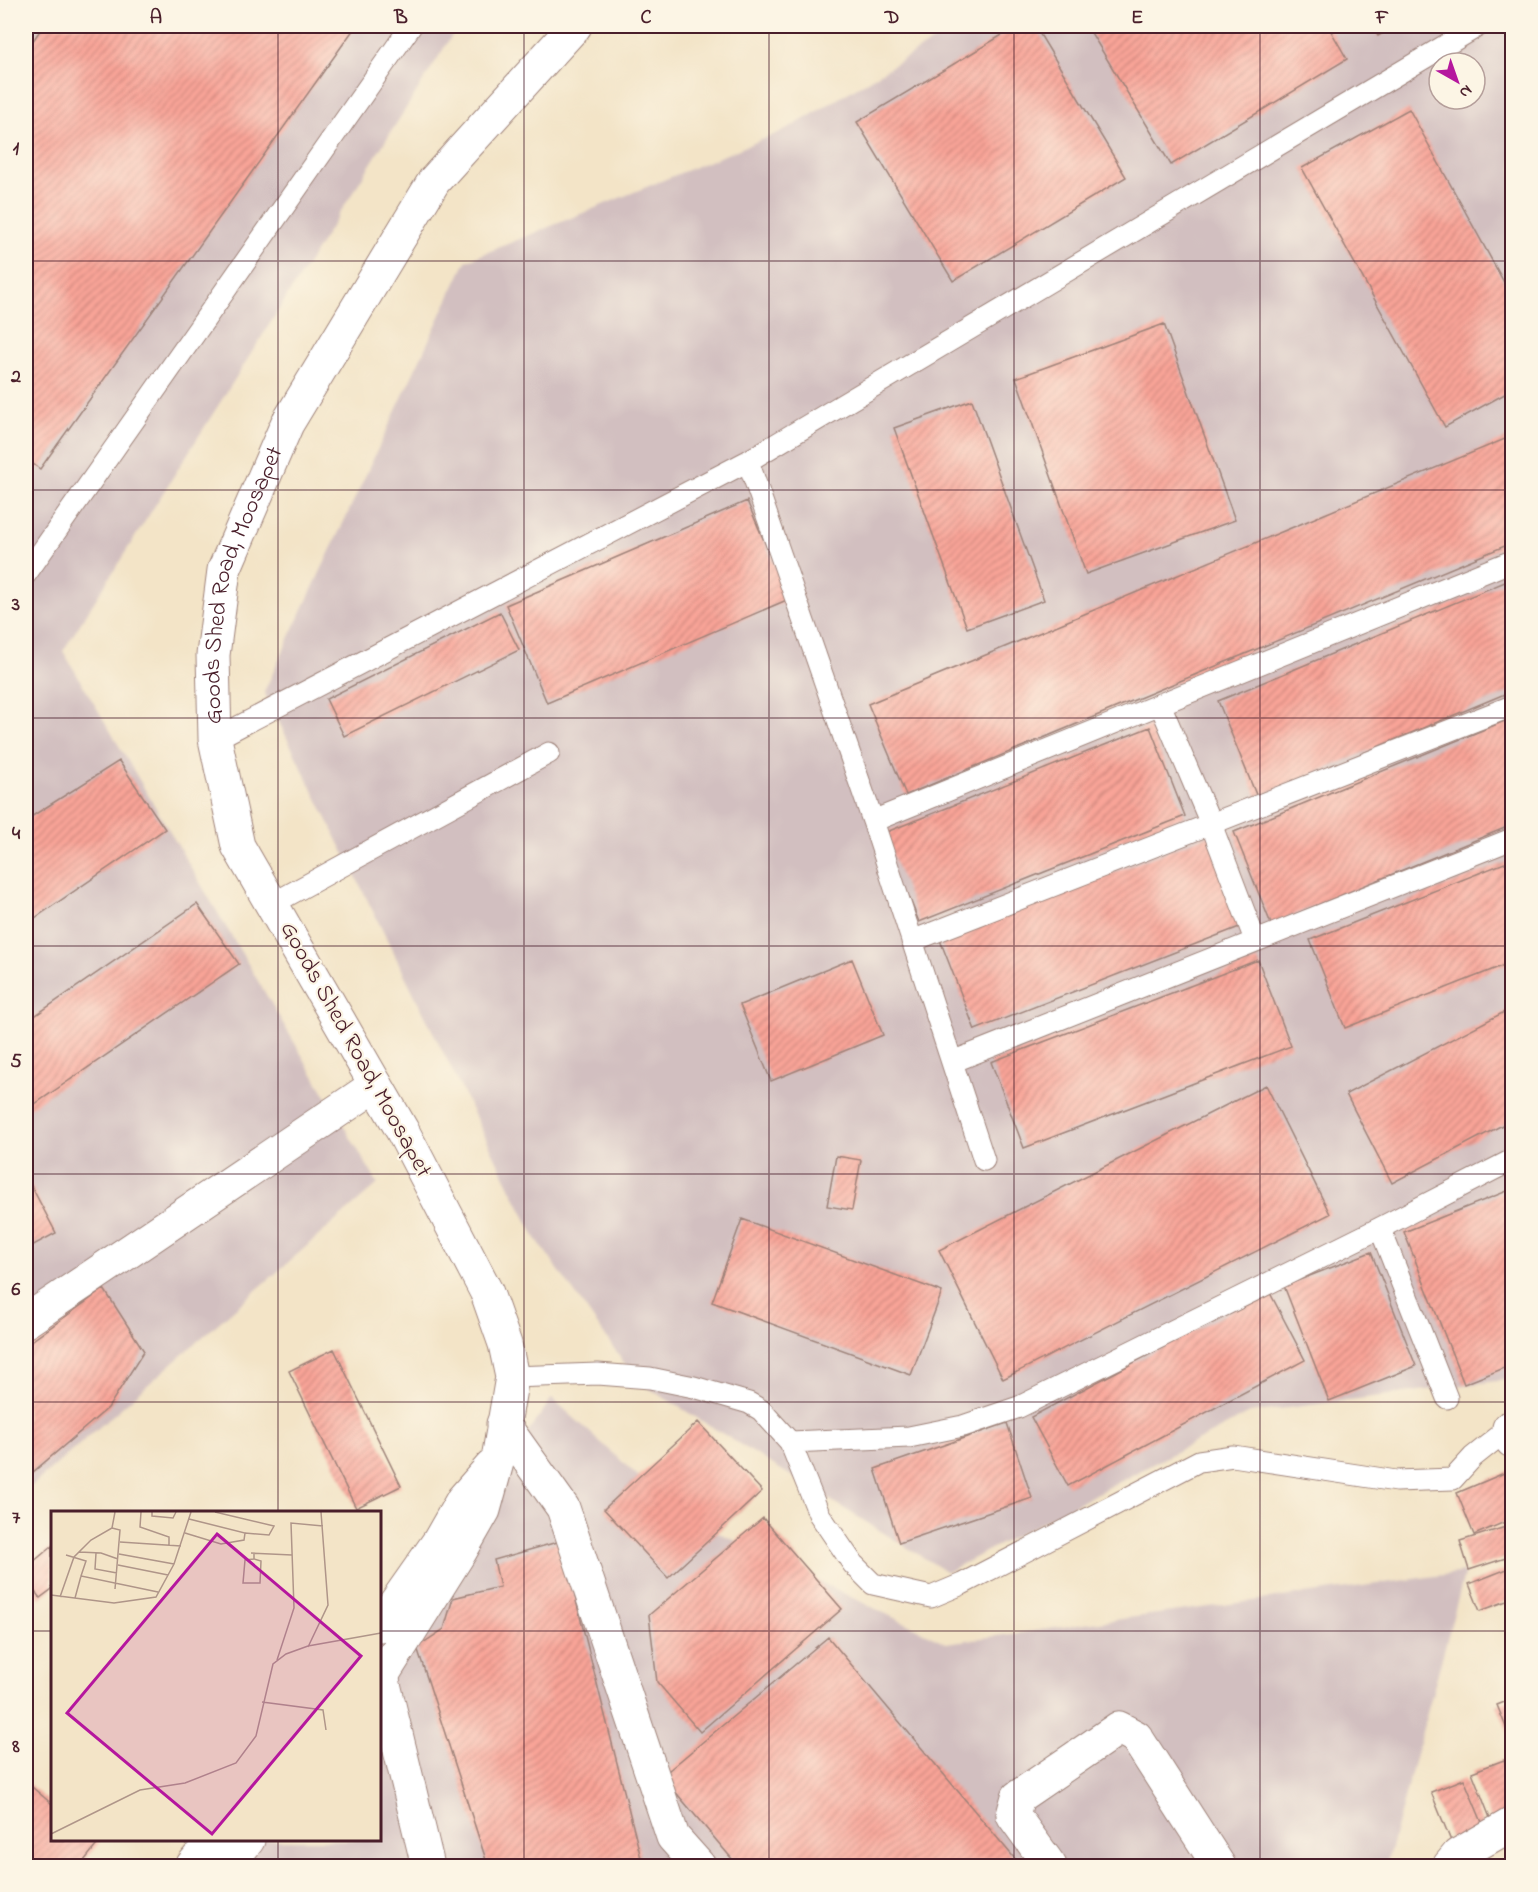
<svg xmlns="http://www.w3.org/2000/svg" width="1538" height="1892" font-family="'Indie Flower',sans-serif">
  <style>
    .industrial { fill: #d2bfc0; fill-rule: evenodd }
    .building { fill: url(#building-hatch) }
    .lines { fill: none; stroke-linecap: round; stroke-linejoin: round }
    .lane-casing { stroke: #9e8279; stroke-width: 23 }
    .street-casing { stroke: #9e8279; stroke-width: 35 }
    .secondary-casing { stroke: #9e8279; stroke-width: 35 }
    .lane { stroke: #fff; stroke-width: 21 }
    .street { stroke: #fff; stroke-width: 33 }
    .secondary { stroke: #fff; stroke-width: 33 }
    .grid { fill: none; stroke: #4a1f2b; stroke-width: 1.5; stroke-opacity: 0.55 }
    .labels { text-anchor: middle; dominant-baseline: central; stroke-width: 4.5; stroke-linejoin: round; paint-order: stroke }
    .street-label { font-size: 24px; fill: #4a1f2b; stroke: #fcf5e5 }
    .inset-road { fill: none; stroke: #af9589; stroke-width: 1.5 }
    .view { fill: #b5179e; fill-opacity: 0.15; stroke: #b5179e; stroke-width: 3 }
    .inset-edge { fill: none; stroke: #4a1f2b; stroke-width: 3 }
    .neatline { fill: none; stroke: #4a1f2b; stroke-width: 2 }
    .grid-label { font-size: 20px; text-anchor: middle; font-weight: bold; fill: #4a1f2b }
  </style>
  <defs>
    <pattern id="building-hatch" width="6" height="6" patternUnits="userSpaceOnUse" patternTransform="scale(1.5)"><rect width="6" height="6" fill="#f9a498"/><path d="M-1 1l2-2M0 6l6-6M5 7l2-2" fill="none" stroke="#cc857c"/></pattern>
  </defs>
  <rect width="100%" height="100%" fill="#fcf5e5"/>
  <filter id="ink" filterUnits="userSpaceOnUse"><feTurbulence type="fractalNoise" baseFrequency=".0167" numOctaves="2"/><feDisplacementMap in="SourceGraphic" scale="12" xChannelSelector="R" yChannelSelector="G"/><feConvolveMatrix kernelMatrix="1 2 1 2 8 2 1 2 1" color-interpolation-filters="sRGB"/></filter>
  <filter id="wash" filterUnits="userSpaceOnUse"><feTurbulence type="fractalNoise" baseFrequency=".008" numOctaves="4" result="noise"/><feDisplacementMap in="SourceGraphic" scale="24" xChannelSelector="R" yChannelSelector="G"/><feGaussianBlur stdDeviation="1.35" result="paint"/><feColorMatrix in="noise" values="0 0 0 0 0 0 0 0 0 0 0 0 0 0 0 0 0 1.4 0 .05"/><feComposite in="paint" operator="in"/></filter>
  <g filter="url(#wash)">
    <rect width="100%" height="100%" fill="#f3e4c7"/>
    <path class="industrial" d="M26 26H458L63 651 378 1184 26 1491Z
      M958 26H1512V1379L1250 1413 947 1572 637 1381 535 1237 264 692 466 261 788 129ZM1439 63H1475V99H1439Z
      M552 1398 680 1514 946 1643 1465 1572 1386 1866H226L245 1840H380V1646Z"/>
    <g id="blocks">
      <path class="building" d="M43 26H356L40 469 26 459V51Z
        M1017 26H1035L1126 177 953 281 857 122Z
        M1087 26H1328L1347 59 1171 165Z
        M1372 26H1396L1378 36Z
        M1409 109 1512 297V390L1445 427 1302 168Z
        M1164 324 1235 520 1086 574 1016 378Z
        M972 400 1044 600 967 628 894 428Z
        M1512 436V543L906 795 868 704Z
        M747 501 789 599 547 703 506 605Z
        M1512 579V691L1257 797 1218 701Z
        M500 612 519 650 344 736 326 699Z
        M1512 718V825L1271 924 1234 832Z
        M1150 727 1185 816 919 922 884 833Z
        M119 761 165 829 26 924V820Z
        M1212 834 1247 924 975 1030 940 940Z
        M1512 860V962L1345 1028 1310 940Z
        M197 904 239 964 26 1110V1022Z
        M852 959 883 1035 771 1081 740 1005Z
        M1258 960 1291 1046 1024 1148 991 1062Z
        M1512 1008V1120L1392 1183 1346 1094Z
        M1266 1085 1330 1214 1003 1379 939 1250Z
        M836 1156 861 1160 852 1210 827 1206Z
        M26 1176 56 1233 26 1249Z
        M1512 1189V1365L1464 1384 1404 1232Z
        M742 1219 942 1292 911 1375 712 1302Z
        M1371 1252 1416 1366 1329 1401 1284 1286Z
        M104 1289 144 1351 108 1408 26 1478V1345Z
        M1269 1291 1305 1360 1068 1486 1031 1417Z
        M334 1349 401 1486 356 1508 289 1371Z
        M698 1422 762 1491 668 1578 604 1509Z
        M1007 1423 1032 1498 899 1543 875 1469Z
        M1509 1471 1512 1479V1519L1474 1535 1457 1493Z
        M763 1518 842 1609 700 1732 657 1682 649 1615Z
        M1512 1525V1556L1469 1570 1460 1541Z
        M561 1541 643 1866H488L417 1647 444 1629 453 1598 500 1587 494 1560Z
        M52 1546V1589L40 1598 26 1581V1568Z
        M1512 1567V1599L1480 1611 1469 1584Z
        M828 1637 1021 1866H738L662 1776Z
        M1512 1699V1742L1497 1705Z
        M1504 1760 1512 1780V1815L1492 1823 1472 1772Z
        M1464 1779 1486 1832 1453 1846 1431 1792Z
        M26 1782 52 1804V1840L100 1841 80 1866H26Z"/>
    </g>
  </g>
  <g filter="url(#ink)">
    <use href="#blocks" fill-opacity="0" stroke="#9e8279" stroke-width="1.5"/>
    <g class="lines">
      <g class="lane-casing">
        <path id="lane" d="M748 461 873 821
          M26 574 411 26
          M1160 704 1211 824 1255 940
          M215 739 748 461 1478 26
          M272 904 549 753
          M912 941 1512 706
          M952 1062 1512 839
          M984 1160 873 821 1512 561
          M1380 1228 1447 1398
          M512 1377 598 1374 650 1378 694 1387 749 1403 761 1410 790 1442 819 1514 853 1564 873 1584 931 1597 962 1584 1199 1461 1233 1456 1396 1481 1453 1479 1473 1457 1512 1426
          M790 1442 909 1437 963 1426 1019 1407 1380 1228 1512 1160"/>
      </g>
      <g class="street-casing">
        <g id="street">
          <path d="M26 1321 376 1085"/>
          <path d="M503 1424 563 1508 673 1837 699 1866"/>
          <path d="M1509 1428 1512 1441"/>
          <path id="s1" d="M498 1459 512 1377 505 1344 487 1293 402 1130 238 846 215 739 213 655 224 570 287 424 434 181 575 26"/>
          <path d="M380 1674 382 1676 428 1866"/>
          <path d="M1050 1866 1013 1815 1018 1797 1119 1728 1136 1737 1219 1866"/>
          <path d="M1449 1866 1458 1855 1512 1824"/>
        </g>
      </g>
      <g class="secondary-casing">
        <path id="secondary" d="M380 1625 439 1541 463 1499 491 1467
          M380 1679 460 1552 484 1510 498 1459
          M192 1866 213 1840
          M226 1866 248 1840"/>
      </g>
      <use href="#lane" class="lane"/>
      <use href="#street" class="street"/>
      <use href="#secondary" class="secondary"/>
    </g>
  </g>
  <path class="grid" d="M278 26V1512M524 26V1866M769 26V1866M1014 26V1866M1260 26V1866M26 261H1512M26 490H1512M26 718H1512M26 946H1512M26 1174H1512M26 1402H1512M26 1631H52M380 1631H1512M278 1840V1866"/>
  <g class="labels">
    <g class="street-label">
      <text stroke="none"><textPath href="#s1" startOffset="951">Goods Shed Road, Moosapet</textPath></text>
      <text transform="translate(355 1050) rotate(61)">Goods Shed Road, Moosapet</text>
    </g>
  </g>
  <g transform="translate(51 1511)">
    <rect width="330" height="330" fill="#f3e4c7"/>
    <path class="inset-road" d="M90 1 89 16 118 26V34M101 1V5L122 7 125 1M164 1 223 15 218 24 194 22M61 17 69 19 64 78M134 22 170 33 193 29 194 22 138 8M69 31 130 35M28 41 50 42 67 48M45 42 44 58 66 62M200 42 241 44M68 43 123 53M15 44 35 50 30 65 107 81M203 48 194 49 192 72H209L210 50 203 48V43M67 54 117 64M0 84 63 92 105 86 123 53 140 1M9 86 23 46 40 29 61 17 64 1M24 87 30 65M257 136 277 94 270 1M226 149 243 97 240 12 272 15M211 191 272 199 275 219M0 323 89 279 134 272 185 252 205 225 222 153 235 143 257 135 330 122"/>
    <path class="view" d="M166 23 310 145 161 323 16 202Z"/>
    <rect width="330" height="330" class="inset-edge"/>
  </g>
  <rect width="1538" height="1892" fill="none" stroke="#fcf5e5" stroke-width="66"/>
  <g transform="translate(1457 81) rotate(140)"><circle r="28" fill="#fcf5e5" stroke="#b59f9b" stroke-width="1.5"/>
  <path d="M0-4.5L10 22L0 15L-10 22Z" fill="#b5179e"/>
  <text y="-9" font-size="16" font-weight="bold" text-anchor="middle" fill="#4a1f2b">N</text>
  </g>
  <rect x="33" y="33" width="1472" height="1826" class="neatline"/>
  <g class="grid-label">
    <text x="156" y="23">A</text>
    <text x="401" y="23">B</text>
    <text x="646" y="23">C</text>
    <text x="892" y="23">D</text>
    <text x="1137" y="23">E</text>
    <text x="1382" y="23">F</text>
    <text x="16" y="154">1</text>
    <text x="16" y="382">2</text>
    <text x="16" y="610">3</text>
    <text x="16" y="839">4</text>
    <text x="16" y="1067">5</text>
    <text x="16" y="1295">6</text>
    <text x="16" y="1523">7</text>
    <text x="16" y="1752">8</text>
  </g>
</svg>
